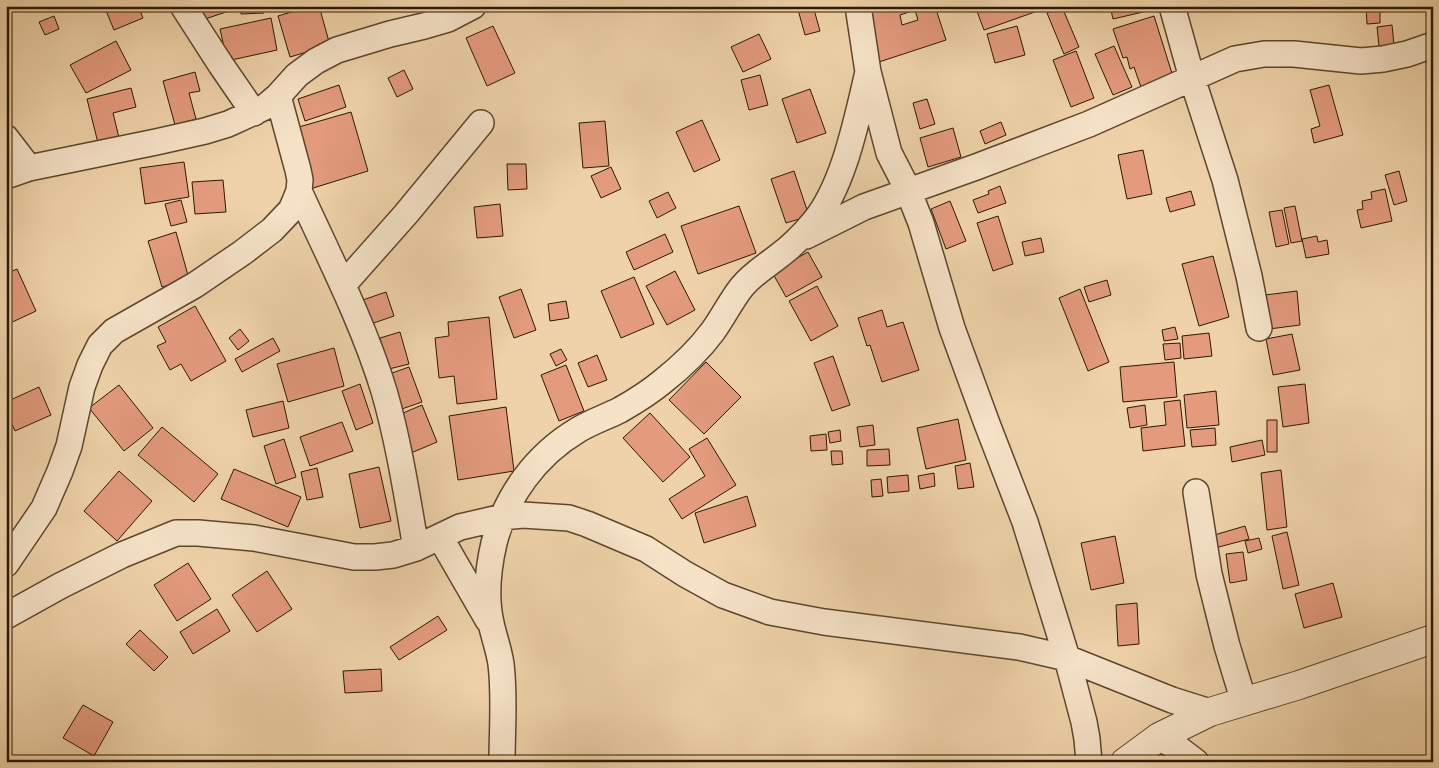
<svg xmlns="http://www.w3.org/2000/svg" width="1439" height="768" font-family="Alegreya,serif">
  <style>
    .building { fill: #e39a7d; stroke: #2c1903; fill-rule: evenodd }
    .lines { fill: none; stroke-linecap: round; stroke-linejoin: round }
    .minor-casing { stroke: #5d472c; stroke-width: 28 }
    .tertiary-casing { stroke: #5d472c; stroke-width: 30 }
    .minor { stroke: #f5e2c7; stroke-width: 25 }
    .tertiary { stroke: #f5e2c7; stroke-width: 28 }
  </style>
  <rect width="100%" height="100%" fill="#efd2a9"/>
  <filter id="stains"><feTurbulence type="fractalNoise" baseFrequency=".004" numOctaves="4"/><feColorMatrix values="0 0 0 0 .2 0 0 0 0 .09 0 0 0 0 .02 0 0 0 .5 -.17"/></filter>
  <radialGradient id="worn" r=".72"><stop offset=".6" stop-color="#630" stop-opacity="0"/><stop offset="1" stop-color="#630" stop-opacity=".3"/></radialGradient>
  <path class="building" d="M104 6H138L143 18 114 30Z
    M200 6H237L238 8 205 19Z
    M240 6H264V13L241 14Z
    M311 6H319L330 45 290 57 278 16Z
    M797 6H813L820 31 805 35Z
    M867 6H935L946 40 879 62 862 8ZM915 10 918 20 902 25 900 15Z
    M975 6H1046V8L984 30Z
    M1110 6H1160V8L1113 19Z
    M1062 7 1079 47 1064 54 1047 13Z
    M1366 7H1380V23L1367 24Z
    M54 16 59 29 45 35 39 22Z
    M1154 16 1175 83 1143 93 1134 67 1130 69 1127 57 1123 58 1113 29Z
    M271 18 277 50 227 61 220 29Z
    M1392 25 1394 45 1379 46 1377 27Z
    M493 26 515 73 487 86 466 38Z
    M1017 26 1025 55 995 63 987 34Z
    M759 34 771 59 743 72 731 47Z
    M116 41 131 70 86 93 70 65Z
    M1114 46 1132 87 1113 95 1095 54Z
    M1076 51 1094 98 1071 107 1053 60Z
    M404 70 413 89 397 97 388 78Z
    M195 72 200 91 189 93 196 119 175 125 163 81Z
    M760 75 768 105 749 110 741 80Z
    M339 85 346 107 305 121 298 99Z
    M1329 85 1343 135 1314 143 1311 129 1320 126 1310 90Z
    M131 88 136 107 113 113 120 142 99 147 87 99Z
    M810 89 826 133 797 143 782 99Z
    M927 99 935 124 920 129 913 103Z
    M351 112 368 171 310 189 292 129Z
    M702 120 720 160 694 172 676 132Z
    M605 121 609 166 583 168 579 123Z
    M1001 122 1006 135 985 144 980 131Z
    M953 128 961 157 928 167 920 138Z
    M1143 150 1152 194 1127 199 1118 155Z
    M184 162 189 197 145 204 140 168Z
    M507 164H526L527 189 508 190Z
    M611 167 621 189 601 198 591 176Z
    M794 171 809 216 786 223 771 179Z
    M1399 171 1407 201 1394 205 1385 175Z
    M223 180 226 212 195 214 192 182Z
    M1000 186 1006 203 978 213 973 200 989 194 988 191Z
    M1385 189 1392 221 1361 228 1357 210 1363 209 1362 201 1372 199 1371 192Z
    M1191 191 1195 205 1170 212 1166 198Z
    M668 192 676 208 657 218 649 201Z
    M181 200 187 222 171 226 165 204Z
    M950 201 966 241 946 249 931 209Z
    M500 204 503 236 477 238 474 207Z
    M739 206 756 253 698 274 681 226Z
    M1295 206 1302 241 1291 243 1284 208Z
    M1282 210 1289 244 1276 247 1269 212Z
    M998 216 1013 264 993 271 977 223Z
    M176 232 189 279 162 287 148 241Z
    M665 234 673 252 634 270 626 252Z
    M1317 236 1318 242 1327 240 1329 254 1306 258 1302 239Z
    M1041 238 1044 252 1025 256 1022 242Z
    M808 252 822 277 786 297 772 272Z
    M1213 256 1229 317 1199 326 1182 264Z
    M17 269 36 311 6 325V274Z
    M675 271 695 310 667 325 646 286Z
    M634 277 654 324 621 338 601 291Z
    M1107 280 1111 295 1089 302 1084 287Z
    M817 286 838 326 811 341 789 301Z
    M521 289 536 330 514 338 499 297Z
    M1080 289 1109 362 1088 371 1059 298Z
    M1297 291 1300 325 1269 329 1265 295Z
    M386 292 394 316 365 326 357 302Z
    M566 301 569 318 550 321 548 304Z
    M195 306 226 361 191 381 181 364 170 370 157 346 166 342 158 327Z
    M882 310 887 327 903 322 919 370 882 382 870 345 867 346 858 318Z
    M489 317 497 399 457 404 454 376 439 378 435 338 449 336 448 322Z
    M1175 327 1178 339 1164 341 1162 330Z
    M240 329 249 341 238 350 229 338Z
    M400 332 409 364 389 369 380 338Z
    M1209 333 1212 356 1184 359 1182 336Z
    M1292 334 1300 370 1273 375 1266 339Z
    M273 338 280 351 242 372 235 359Z
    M1180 343 1181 358 1165 360 1163 344Z
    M334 348 344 386 288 402 277 364Z
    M561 349 567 360 556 366 550 354Z
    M597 355 607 380 588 387 578 363Z
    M833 356 850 405 832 411 814 363Z
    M706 362 741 397 704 434 669 400Z
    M1174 362 1177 397 1123 402 1120 367Z
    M566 365 584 411 559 421 541 375Z
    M409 367 422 402 393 412 381 377Z
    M360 384 373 423 356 430 342 391Z
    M1305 384 1309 423 1283 427 1278 387Z
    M119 385 153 428 124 451 89 408Z
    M39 387 51 415 15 431 6 411V402Z
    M1216 391 1219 425 1187 428 1184 395Z
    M1180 400 1185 446 1143 451 1141 428 1166 425 1164 402Z
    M283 401 289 428 253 437 246 410Z
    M422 405 437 442 411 453 396 416Z
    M1145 405 1147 425 1130 428 1127 408Z
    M506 407 514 471 458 480 449 416Z
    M650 413 690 457 663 482 623 438Z
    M958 419 966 460 926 469 917 428Z
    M1267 420H1277V452H1267Z
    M342 422 353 451 310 466 300 437Z
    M873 425 875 445 860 447 857 427Z
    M162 427 218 474 194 502 138 455Z
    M1215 428 1216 445 1192 447 1190 430Z
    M840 430 841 441 830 443 828 432Z
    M826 434 827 450 811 451 810 436Z
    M707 438 736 485 682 519 669 499 705 476 689 449Z
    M284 439 296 477 276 484 264 446Z
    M1262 440 1265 455 1232 462 1230 447Z
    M889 449 890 465 867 466V450Z
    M831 451H842L843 464 832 465Z
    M970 463 974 487 958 489 955 466Z
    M379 467 391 521 360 528 349 474Z
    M317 468 323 497 307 500 301 472Z
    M234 469 301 497 288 527 221 499Z
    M1281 470 1287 527 1267 530 1261 473Z
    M119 471 152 501 117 541 84 511Z
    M934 473 935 486 920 489 918 476Z
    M908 475 909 491 888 493 887 477Z
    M881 479 883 496 872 497 871 480Z
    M747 496 756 526 704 543 695 513Z
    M1245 526 1249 539 1215 548 1211 536Z
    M1287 532 1299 585 1283 589 1272 536Z
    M1115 536 1124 583 1091 590 1081 543Z
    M1259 538 1262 549 1248 553 1245 541Z
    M1243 552 1247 580 1230 583 1226 554Z
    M188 563 211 599 177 621 154 585Z
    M267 571 292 609 257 632 232 595Z
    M1333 583 1342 617 1304 628 1295 594Z
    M1137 603 1139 644 1118 646 1116 605Z
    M217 609 230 631 193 654 180 632Z
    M438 616 447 630 399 660 390 647Z
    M140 630 168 657 154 671 126 644Z
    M381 669 382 691 345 693 343 671Z
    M83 705 113 722 94 756 63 738Z"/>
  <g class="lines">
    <g class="minor-casing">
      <path id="minor" d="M183 6 221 65 254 113
        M858 6 868 72 889 153 908 190 921 223 952 328 986 421 1025 522 1067 658 1084 722 1087 739 1089 762
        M1172 6 1192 78 1225 180 1249 276 1259 328
        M6 138 29 168
        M6 176 29 168 156 142 205 131 228 124 265 107 278 96 297 75 316 61 337 50 390 34 424 26 448 19 473 6
        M299 191C329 257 363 322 384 391 399 443 407 496 416 548
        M806 236 864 207 976 167 1089 124 1235 59 1264 54H1294L1361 61 1383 59 1407 54 1433 45
        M343 285 406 214 481 123
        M1196 492 1209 574 1227 646 1244 702
        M440 537 488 620
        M6 564 44 508 60 471 69 446 82 387 90 365 100 345 114 331 195 285 242 253 272 230 291 210 295 201 299 191 300 180 298 170 278 96
        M6 616 60 586 122 555 176 533H198L254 538 354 557H375L393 555 416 548 460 527 503 517 523 515 569 518 587 524 646 549 685 574 723 595 770 612 824 622 1019 647 1067 658 1172 700 1210 712
        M1159 737 1179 749 1196 762
        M502 762C502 730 505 696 501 664 499 650 494 637 491 623 485 597 488 569 494 543 506 496 536 455 578 430 591 422 606 417 620 410 634 402 650 392 662 382 681 367 699 350 713 331 723 317 731 301 741 288 753 273 765 267 780 255 792 246 803 235 813 223 844 187 857 118 868 72"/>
    </g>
    <g class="tertiary-casing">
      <path id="tertiary" d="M1125 762 1159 737 1210 712 1299 685 1433 639"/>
    </g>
    <use href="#minor" class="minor"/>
    <use href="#tertiary" class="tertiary"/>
  </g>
  <rect width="1439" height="768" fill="none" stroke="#efd2a9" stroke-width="25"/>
  <rect x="8" y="8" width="1424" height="753" fill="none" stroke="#2c1903" stroke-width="2.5"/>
  <rect x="12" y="12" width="1414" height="743" fill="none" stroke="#2c1903"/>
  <rect width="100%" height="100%" filter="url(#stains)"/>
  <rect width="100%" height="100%" fill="url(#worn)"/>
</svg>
